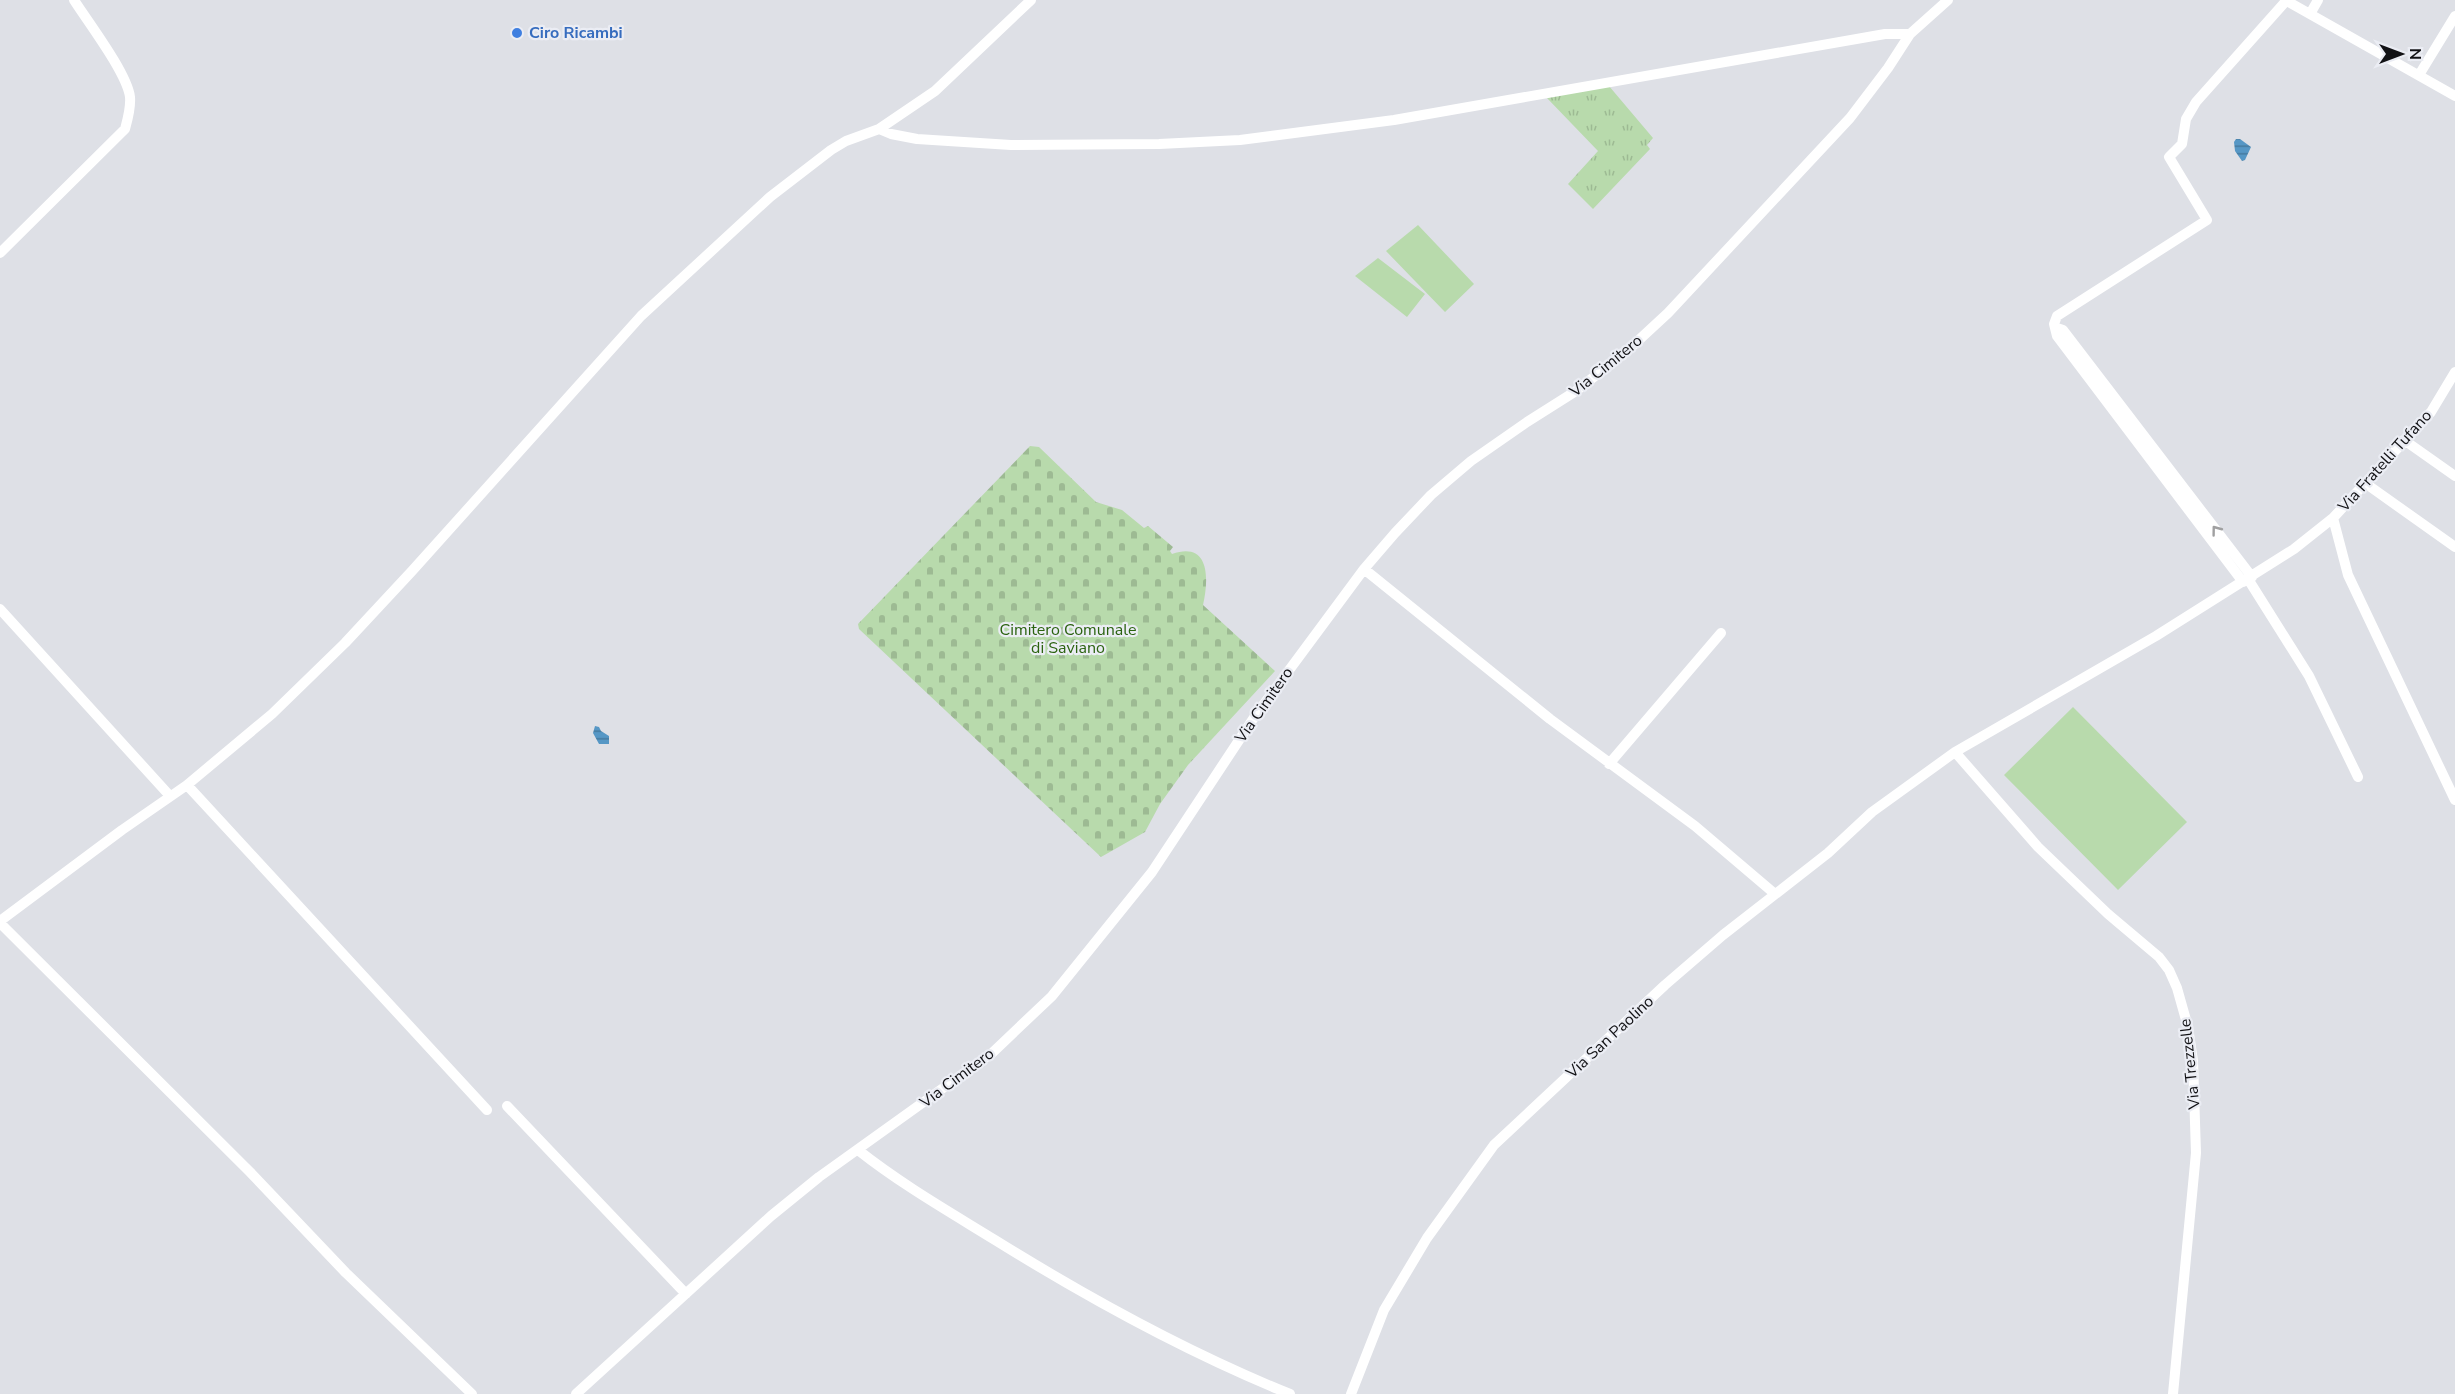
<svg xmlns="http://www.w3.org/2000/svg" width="2455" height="1394" font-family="'Nunito Sans',sans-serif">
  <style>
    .grass { fill: url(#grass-tufts) }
    .cemetery { fill: url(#cemetery-stones) }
    .pitch { fill: #b8daac }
    .water { fill: url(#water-rules) }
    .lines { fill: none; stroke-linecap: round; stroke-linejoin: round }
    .minor { stroke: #fff; stroke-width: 10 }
    .oneway { stroke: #a0a0a1 }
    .shop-dot { fill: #3f7fe0; stroke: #ebedf4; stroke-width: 2 }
    .labels { text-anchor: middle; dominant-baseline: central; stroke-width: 4.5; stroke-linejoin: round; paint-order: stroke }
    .shop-label { font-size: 16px; font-weight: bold; fill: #366cbe; stroke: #ebedf4; text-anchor: start }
    .street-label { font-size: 16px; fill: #121215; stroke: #ebedf4 }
    .park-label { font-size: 16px; fill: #2b6310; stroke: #ebedf4 }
  </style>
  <defs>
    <pattern id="grass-tufts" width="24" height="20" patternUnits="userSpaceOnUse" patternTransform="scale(1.5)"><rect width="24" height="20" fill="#b8daac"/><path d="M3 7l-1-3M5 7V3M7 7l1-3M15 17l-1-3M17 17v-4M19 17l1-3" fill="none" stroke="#9dba93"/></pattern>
    <pattern id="cemetery-stones" width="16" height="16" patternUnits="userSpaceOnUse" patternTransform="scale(1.5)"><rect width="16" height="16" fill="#b8daac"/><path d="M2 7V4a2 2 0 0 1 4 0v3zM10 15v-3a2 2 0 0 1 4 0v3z" fill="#9dba93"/></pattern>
    <pattern id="water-rules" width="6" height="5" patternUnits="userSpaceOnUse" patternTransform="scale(1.5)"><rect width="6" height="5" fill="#5697c5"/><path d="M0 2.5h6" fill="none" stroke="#467a9f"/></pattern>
  </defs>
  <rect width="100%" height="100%" fill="#dee0e6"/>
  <path class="grass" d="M1609 86 1653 138 1647 145 1650 149 1593 209 1568 184 1598 151 1546 97Z"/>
  <path class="cemetery" d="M1030 446 1039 447 1096 502 1122 510 1144 528 1148 526 1173 547 1170 551 1172 554C1210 541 1209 579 1203 605L1275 671 1188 765 1160 804 1145 832 1101 857 859 629 858 624Z"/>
  <path class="pitch" d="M1418 225 1474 284 1445 312 1386 251Z
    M1378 258 1425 294 1407 317 1355 276Z
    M2073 707 2187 822 2118 890 2004 775Z"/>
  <path class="water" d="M2236 139H2240L2251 147 2245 160 2242 161 2235 151 2234 142Z
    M595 726 599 727 601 731 609 736V744H599L593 733Z"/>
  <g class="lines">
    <path class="minor" d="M2285 0 2455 96
      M2310 14 2318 0
      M2419 75 2455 16
      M879 129 891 134 917 139 1011 145 1159 144 1240 140 1394 120 1885 34H1910
      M0 253 125 129C128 118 131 108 130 97 127 73 88 22 74 0
      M2057 328 2063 330 2252 577
      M2404 440 2455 476
      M2365 483 2455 547
      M2333 518 2348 575 2455 800
      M1364 569 1550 719 1695 826 1775 894
      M2248 579 2309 676 2358 777
      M2243 582 2057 336 2054 324 2057 316 2207 220 2169 157 2182 144 2186 119 2196 102 2286 1
      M0 609 170 796
      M1955 752 2038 847 2108 914 2159 957 2169 970 2177 988 2188 1027 2193 1061 2196 1153 2173 1394
      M1609 764 1721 633
      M187 785 487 1110
      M0 921 122 830 187 785 272 714 345 643 412 571 641 316 770 197 831 150 846 141 879 129 935 91 1031 0
      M0 923 250 1172 346 1273 472 1394
      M507 1106 686 1294
      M858 1150C901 1184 948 1211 995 1240 1090 1299 1186 1352 1290 1394
      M576 1394 771 1216 819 1177 992 1053 1052 996 1152 872 1255 716 1364 569 1395 533 1431 495 1471 461 1527 422 1576 391 1628 350 1668 313 1850 118 1888 68 1910 34 1948 0
      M1351 1394 1384 1310 1427 1238 1494 1145 1665 985 1723 935 1828 853 1872 812 1955 752 2156 636 2294 549 2333 518 2431 412 2455 372"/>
  </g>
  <defs><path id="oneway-chevron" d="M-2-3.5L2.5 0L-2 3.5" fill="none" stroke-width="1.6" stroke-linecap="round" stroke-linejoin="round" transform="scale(1.5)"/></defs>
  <use class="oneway" href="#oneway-chevron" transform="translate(2216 530) rotate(-127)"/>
  <circle class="shop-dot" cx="517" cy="33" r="6"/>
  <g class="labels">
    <g class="shop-label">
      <text x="529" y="33">Ciro Ricambi</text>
    </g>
    <g class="street-label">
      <text transform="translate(1606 366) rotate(-39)">Via Cimitero</text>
      <text transform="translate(2385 461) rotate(-48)">Via Fratelli Tufano</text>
      <text transform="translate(1264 705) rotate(-55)">Via Cimitero</text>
      <text transform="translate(1610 1037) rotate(-43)">Via San Paolino</text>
      <text transform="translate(2190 1064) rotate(-96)">Via Trezzelle</text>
      <text transform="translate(957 1078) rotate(-37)">Via Cimitero</text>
    </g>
    <g class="park-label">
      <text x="1068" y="630">Cimitero Comunale<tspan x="1068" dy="18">di Saviano</tspan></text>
    </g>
  </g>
  <g transform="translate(2401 54) rotate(90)" stroke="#ebedf4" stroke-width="4.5" paint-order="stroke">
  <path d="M0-4.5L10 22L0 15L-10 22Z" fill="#121215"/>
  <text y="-9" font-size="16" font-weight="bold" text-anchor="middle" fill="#121215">N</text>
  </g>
</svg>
